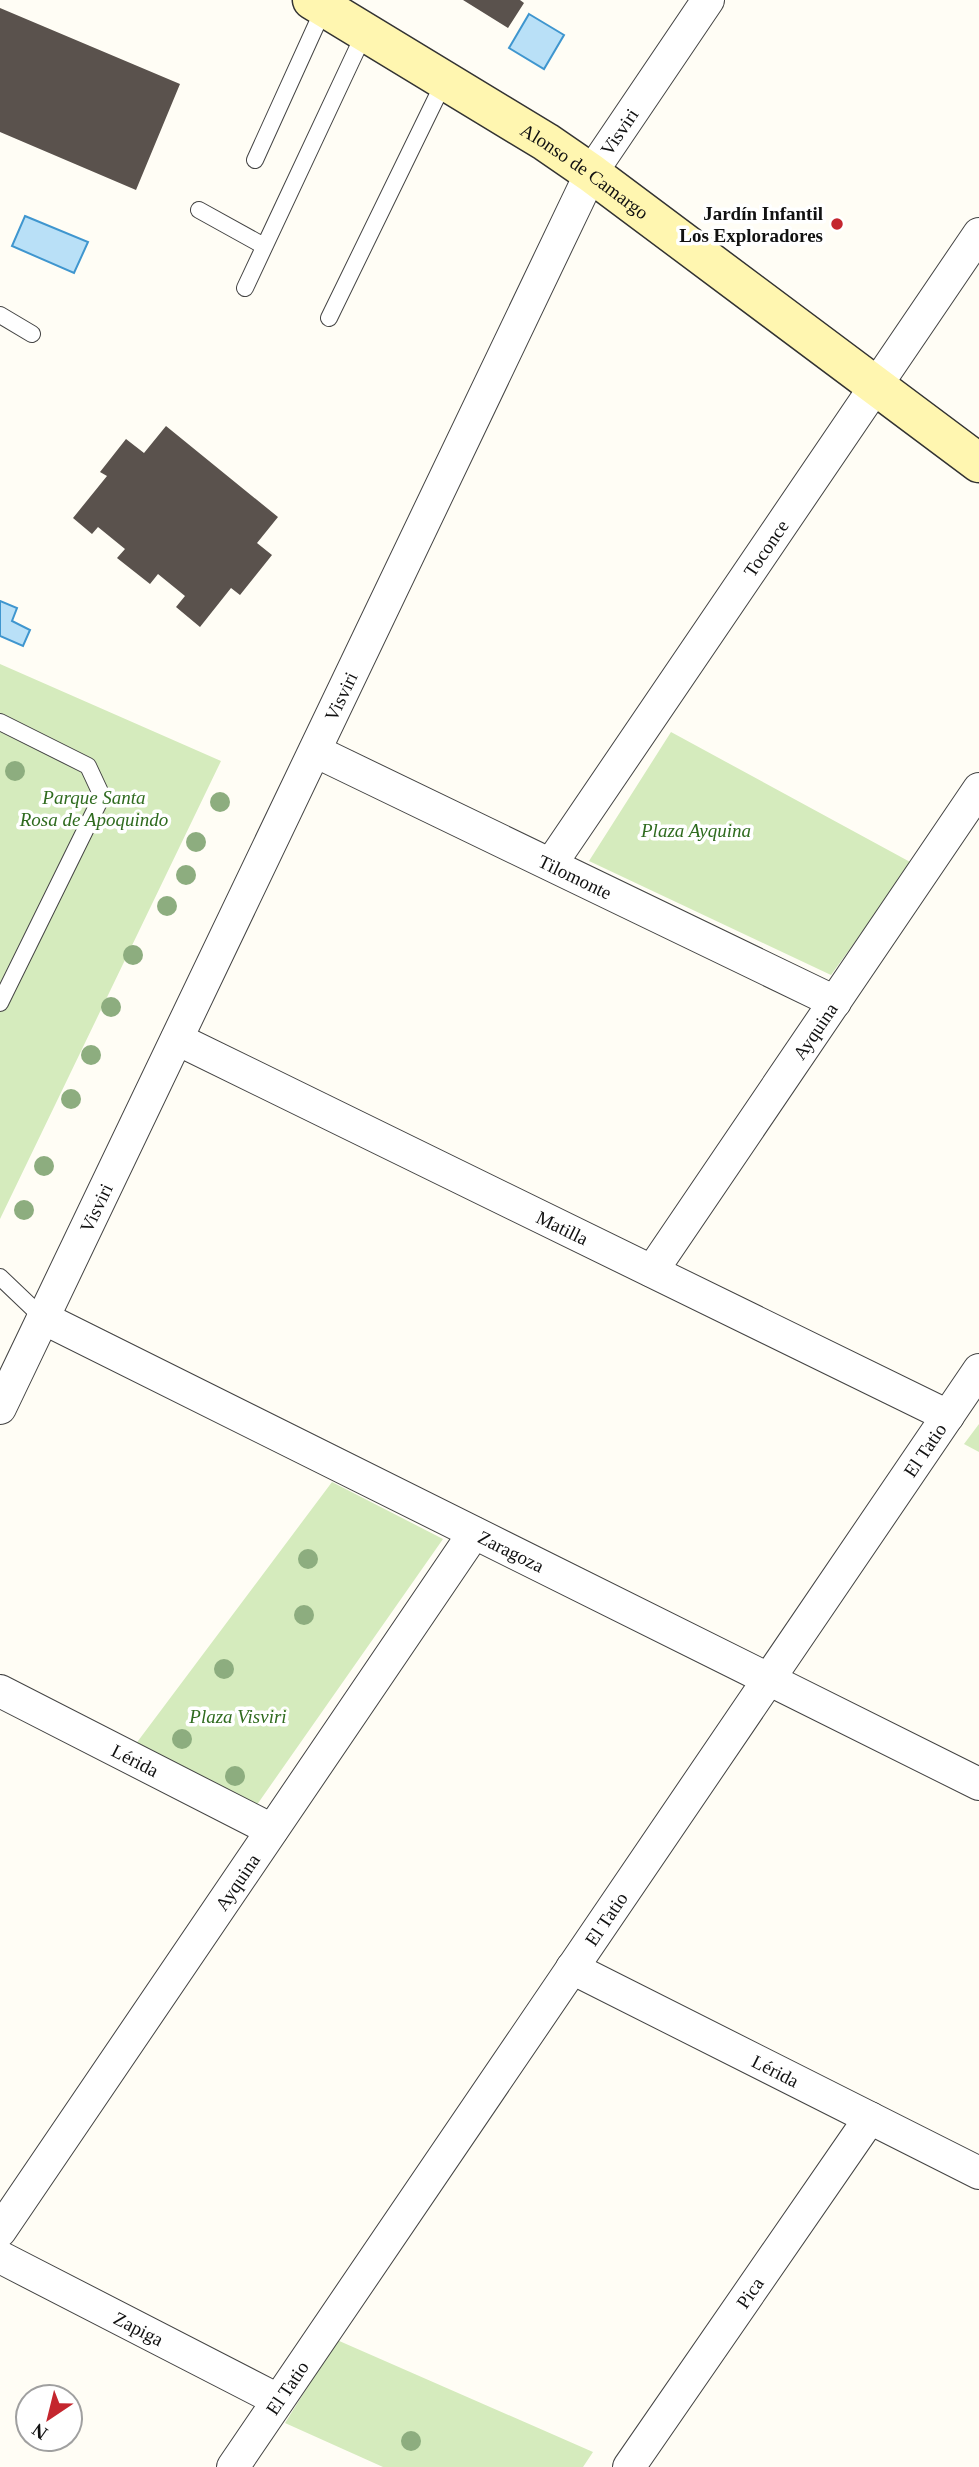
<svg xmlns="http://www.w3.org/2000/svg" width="979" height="2467" font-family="Georgia,serif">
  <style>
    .green { fill: #d5ebbd }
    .water { fill: #b9e0f7; stroke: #3f96cf; stroke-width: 2 }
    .building { fill: #5a524d }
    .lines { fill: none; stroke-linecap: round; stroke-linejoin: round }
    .lane-casing { stroke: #444; stroke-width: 18 }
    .street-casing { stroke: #444; stroke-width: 34 }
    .secondary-casing { stroke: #333; stroke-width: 41 }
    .lane { stroke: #fff; stroke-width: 16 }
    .street { stroke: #fff; stroke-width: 32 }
    .secondary { stroke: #fff6b0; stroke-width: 38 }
    .tree { fill: #8dad7f }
    .poi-dot { fill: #c4262e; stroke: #fff; stroke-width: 2.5 }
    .labels { text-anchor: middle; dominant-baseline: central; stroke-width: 7; stroke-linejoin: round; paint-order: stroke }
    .street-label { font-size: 19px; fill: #111; stroke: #fff }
    .poi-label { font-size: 19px; font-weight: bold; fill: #111; stroke: #fff; text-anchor: end }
    .park-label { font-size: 19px; font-style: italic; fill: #2f6b1f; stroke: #fff }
  </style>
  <rect width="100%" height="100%" fill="#fffdf5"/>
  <path class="green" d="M0 664 221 761 0 1219Z
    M671 732 912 863 831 975 589 861Z
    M979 1424V1452L964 1444Z
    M332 1482 443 1539 254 1809 135 1745Z
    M337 2340 593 2452 583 2467H383L285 2423Z"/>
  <path class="water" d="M529 14 564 35 544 69 509 48Z
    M25 216 88 242 74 273 12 246Z
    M0 601 17 608 12 621 30 630 23 646 0 636Z"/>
  <path class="building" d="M463 0H520L524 3 508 28Z
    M0 8 180 84 136 190 0 132Z
    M166 426 278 517 257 543 272 555 240 595 231 588 200 627 176 607 185 596 158 574 150 584 117 558 125 549 98 527 92 534 73 518 107 476 100 472 126 439 144 453Z"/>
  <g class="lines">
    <g class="lane-casing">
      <path id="lane" d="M255 160 324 8
        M199 210 264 246
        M245 288 365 32
        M0 315 32 334
        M329 318 445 80
        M0 722 88 766 102 796 0 1003
        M0 1277 43 1318"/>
    </g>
    <g class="street-casing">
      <g id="street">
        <path id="s1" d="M315 751 835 1002"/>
        <path id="s2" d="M551 864 979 234"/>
        <path id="s3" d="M177 1039 948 1416"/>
        <path id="s4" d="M652 1271 979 789"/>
        <path id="s5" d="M43 1318 979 1784"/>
        <path id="s6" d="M0 1408 591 173 708 0"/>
        <path id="s7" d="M0 1691 272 1830"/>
        <path id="s8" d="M572 1968 979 2173"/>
        <path id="s9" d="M0 2231 474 1533"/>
        <path id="s10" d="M0 2257 278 2400"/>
        <path id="s11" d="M233 2467 979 1370"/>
        <path id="s12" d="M629 2467 870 2118"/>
      </g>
    </g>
    <g class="secondary-casing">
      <g id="secondary">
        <path id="s13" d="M312 0 546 142 591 173 979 463"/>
      </g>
    </g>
    <use href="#lane" class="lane"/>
    <use href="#street" class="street"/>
    <use href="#secondary" class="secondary"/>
  </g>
  <g class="tree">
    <circle cx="15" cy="771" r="10"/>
    <circle cx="220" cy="802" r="10"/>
    <circle cx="196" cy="842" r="10"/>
    <circle cx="186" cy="875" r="10"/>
    <circle cx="167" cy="906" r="10"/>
    <circle cx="133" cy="955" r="10"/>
    <circle cx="111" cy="1007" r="10"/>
    <circle cx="91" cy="1055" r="10"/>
    <circle cx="71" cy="1099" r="10"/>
    <circle cx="44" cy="1166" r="10"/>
    <circle cx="24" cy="1210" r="10"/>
    <circle cx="308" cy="1559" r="10"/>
    <circle cx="304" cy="1615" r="10"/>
    <circle cx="224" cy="1669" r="10"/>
    <circle cx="182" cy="1739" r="10"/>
    <circle cx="235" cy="1776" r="10"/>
    <circle cx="411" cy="2441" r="10"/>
  </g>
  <circle class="poi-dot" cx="837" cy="224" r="7"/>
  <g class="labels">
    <g class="street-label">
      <text stroke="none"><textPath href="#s6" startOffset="1419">Visviri</textPath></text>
      <text stroke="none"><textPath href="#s13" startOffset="322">Alonso de Camargo</textPath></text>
      <text stroke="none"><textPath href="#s2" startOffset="382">Toconce</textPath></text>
      <text stroke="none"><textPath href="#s6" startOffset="789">Visviri</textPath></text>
      <text stroke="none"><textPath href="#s1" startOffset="289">Tilomonte</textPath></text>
      <text stroke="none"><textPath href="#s4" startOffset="290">Ayquina</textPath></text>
      <text stroke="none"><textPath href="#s6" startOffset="222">Visviri</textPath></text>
      <text stroke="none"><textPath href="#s3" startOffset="429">Matilla</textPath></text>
      <text stroke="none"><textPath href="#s11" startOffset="1230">El Tatio</textPath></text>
      <text stroke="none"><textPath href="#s5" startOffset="523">Zaragoza</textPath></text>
      <text stroke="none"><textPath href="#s7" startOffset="152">Lérida</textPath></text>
      <text stroke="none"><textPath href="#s9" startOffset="422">Ayquina</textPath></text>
      <text stroke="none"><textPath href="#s11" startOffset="663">El Tatio</textPath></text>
      <text stroke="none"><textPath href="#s8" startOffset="228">Lérida</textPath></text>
      <text stroke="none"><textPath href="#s12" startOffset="212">Pica</textPath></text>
      <text stroke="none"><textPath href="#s10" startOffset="156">Zapiga</textPath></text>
      <text stroke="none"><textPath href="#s11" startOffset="96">El Tatio</textPath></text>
    </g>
    <g class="poi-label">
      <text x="823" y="213">Jardín Infantil<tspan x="823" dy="22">Los Exploradores</tspan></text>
    </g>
    <g class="park-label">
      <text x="94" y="797">Parque Santa<tspan x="94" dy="22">Rosa de Apoquindo</tspan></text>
      <text x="696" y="830">Plaza Ayquina</text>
      <text x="238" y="1716">Plaza Visviri</text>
    </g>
  </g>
  <g transform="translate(49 2418) rotate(215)"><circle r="33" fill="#ffffff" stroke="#a0a0a0" stroke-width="2"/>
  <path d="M0-5L12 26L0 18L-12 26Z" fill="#c4262e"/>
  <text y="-10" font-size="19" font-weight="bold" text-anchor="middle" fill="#111111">N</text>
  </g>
</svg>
